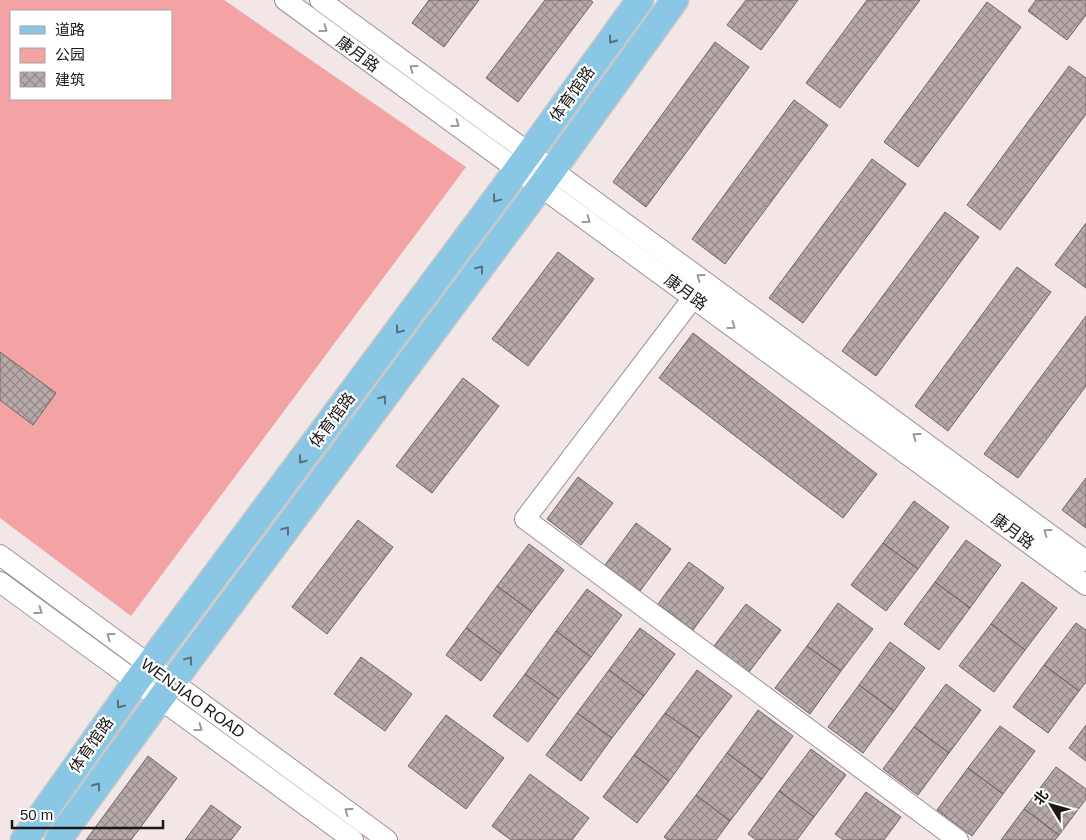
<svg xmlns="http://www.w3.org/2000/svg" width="1086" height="840" font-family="Helvetica,'Noto Sans SC',sans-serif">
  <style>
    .green { fill: #f4a3a5; fill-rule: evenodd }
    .building { fill: url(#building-cross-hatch); stroke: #716565 }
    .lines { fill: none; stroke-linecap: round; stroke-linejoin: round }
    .minor-casing { stroke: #9e9292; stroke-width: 22 }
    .major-casing { stroke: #c9c8c8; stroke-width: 29 }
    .minor { stroke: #fff; stroke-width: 20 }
    .major { stroke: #8ac7e5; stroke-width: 26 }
    .oneway { stroke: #999797 }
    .oneway2 { stroke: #54707e }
    .labels { text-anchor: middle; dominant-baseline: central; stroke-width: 4.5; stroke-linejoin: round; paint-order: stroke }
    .street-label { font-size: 16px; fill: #1d1818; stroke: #fff }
  </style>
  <defs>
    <pattern id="building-cross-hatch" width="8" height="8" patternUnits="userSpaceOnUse" patternTransform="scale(1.25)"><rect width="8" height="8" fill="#b7aaaa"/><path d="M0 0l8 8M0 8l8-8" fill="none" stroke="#948989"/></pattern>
  </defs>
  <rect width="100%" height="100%" fill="#f3e6e6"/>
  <path class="green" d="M0 0H224L466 167 131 616 0 518ZM11 11H171V99H11Z"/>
  <path class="building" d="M429 0H479L444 47 412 23Z
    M545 0H590L593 2 518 102 486 78Z
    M746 0H798L761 50 727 25Z
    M867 0H920L840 108 806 83Z
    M1036 0H1086V15L1067 40 1028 11Z
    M987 2 1021 27 918 167 884 142Z
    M715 42 749 67 646 207 613 182Z
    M1069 66 1086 78V114L1000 230 967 205Z
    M794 100 828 125 725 264 692 239Z
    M872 159 906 184 803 323 769 298Z
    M945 212 979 237 876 376 842 351Z
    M1086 223V288L1055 265Z
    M558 252 594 279 528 366 492 339Z
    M1017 267 1051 292 948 431 915 406Z
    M1086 316V386L1018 478 984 454Z
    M693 333 877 474 843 518 659 378Z
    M0 352 56 393 33 425 0 400Z
    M463 378 499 406 432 493 396 466Z
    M578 477 613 503 581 545 547 519Z
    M1086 478V528L1062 510Z
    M914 501 949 527 918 569 883 543Z
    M358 520 393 547 327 634 292 607Z
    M636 523 671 549 640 591 605 565Z
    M966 540 1001 565 970 608 935 582Z
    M883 543 918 569 886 611 851 585Z
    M529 544 564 570 532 612 497 586Z
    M689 562 724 588 693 630 658 604Z
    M935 582 970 608 939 650 904 624Z
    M1022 582 1057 608 1025 650 991 624Z
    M497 586 532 612 501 654 466 628Z
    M587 589 622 615 591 657 556 631Z
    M838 603 873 629 841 671 807 646Z
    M746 604 781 630 749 672 714 646Z
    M1076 623 1086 630V682L1079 691 1044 665Z
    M991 624 1025 650 994 692 959 666Z
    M466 628 501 654 481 681 446 655Z
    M640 628 675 654 644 696 609 670Z
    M556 631 591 657 559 699 525 674Z
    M890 642 925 668 894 711 859 685Z
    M807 646 841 671 810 714 775 688Z
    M361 657 412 694 385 731 334 694Z
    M1044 665 1079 691 1048 733 1013 707Z
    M609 670 644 696 612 738 577 713Z
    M697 670 732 696 700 738 665 713Z
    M525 674 559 699 528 742 493 716Z
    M946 684 981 710 949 753 914 727Z
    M859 685 894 711 863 753 828 727Z
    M758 710 793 736 762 779 727 753Z
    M577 713 612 738 581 781 546 755Z
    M665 713 700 738 669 781 634 755Z
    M446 715 504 758 466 809 408 766Z
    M1086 725V761L1069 748Z
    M1000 726 1035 751 1003 794 968 768Z
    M914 727 949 753 918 795 883 769Z
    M811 749 846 775 814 817 779 791Z
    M727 753 762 779 730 821 696 795Z
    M634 755 669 781 637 823 603 797Z
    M148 756 177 778 131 840H86Z
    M1056 767 1086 789V799L1059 835 1024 809Z
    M968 768 1003 794 972 836 937 810Z
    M530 774 589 818 572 840H511L492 826Z
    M779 791 814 817 797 840H756L748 834Z
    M866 792 901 817 884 840H843L835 834Z
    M696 795 730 821 716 840H668L664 837Z
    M211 805 241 827 231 840H185Z
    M1024 809 1059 835 1055 840H1001Z"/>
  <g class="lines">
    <g class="minor-casing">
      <path id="minor" d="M285 0 1086 585
        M320 0 1086 561
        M693 298 525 519 958 840
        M0 555 387 840
        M0 582 353 840"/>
    </g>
    <g class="major-casing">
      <path id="major" d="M24 840 136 682 504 188 640 0
        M58 840 160 699 541 186 675 0"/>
    </g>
    <use href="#minor" class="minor"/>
    <use href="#major" class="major"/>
  </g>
  <defs><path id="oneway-chevron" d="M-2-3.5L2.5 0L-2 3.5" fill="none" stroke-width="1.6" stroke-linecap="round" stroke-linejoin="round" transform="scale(1.25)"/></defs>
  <g class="oneway">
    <use href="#oneway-chevron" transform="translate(324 29) rotate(36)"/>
    <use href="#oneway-chevron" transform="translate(413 68) rotate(-144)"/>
    <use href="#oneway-chevron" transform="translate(456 124) rotate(36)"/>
    <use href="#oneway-chevron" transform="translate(587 220) rotate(36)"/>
    <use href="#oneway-chevron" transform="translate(700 277) rotate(-144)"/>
    <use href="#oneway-chevron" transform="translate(732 326) rotate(36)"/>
    <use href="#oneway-chevron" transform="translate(916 436) rotate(-144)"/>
    <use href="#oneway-chevron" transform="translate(1047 532) rotate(-144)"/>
    <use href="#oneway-chevron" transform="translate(39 611) rotate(36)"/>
    <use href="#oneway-chevron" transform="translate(110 636) rotate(-144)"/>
    <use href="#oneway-chevron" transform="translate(199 728) rotate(36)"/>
    <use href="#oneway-chevron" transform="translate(348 811) rotate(-144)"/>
  </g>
  <g class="oneway2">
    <use href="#oneway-chevron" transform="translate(612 40) rotate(126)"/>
    <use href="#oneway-chevron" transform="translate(496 199) rotate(127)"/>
    <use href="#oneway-chevron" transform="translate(480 269) rotate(-53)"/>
    <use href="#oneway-chevron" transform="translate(399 330) rotate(127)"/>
    <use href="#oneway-chevron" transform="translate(383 399) rotate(-53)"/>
    <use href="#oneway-chevron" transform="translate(302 460) rotate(127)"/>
    <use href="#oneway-chevron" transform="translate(286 530) rotate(-53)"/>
    <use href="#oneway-chevron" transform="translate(189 660) rotate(-53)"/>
    <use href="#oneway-chevron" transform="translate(120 705) rotate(125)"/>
    <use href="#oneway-chevron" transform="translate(97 786) rotate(-54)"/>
  </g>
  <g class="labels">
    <g class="street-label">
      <text transform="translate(358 54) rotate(36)">康月路</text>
      <text transform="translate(572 94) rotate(-54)">体育馆路</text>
      <text transform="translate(686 292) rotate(36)">康月路</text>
      <text transform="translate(332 420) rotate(-53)">体育馆路</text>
      <text transform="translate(1013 531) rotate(36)">康月路</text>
      <text transform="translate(193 698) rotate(36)">WENJIAO ROAD</text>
      <text transform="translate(91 745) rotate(-55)">体育馆路</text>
    </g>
  </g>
  <rect x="10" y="10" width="162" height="90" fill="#ffffff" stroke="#a5a3a3"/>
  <rect x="20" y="26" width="25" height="8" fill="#8ac7e5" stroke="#a5a3a3"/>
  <text x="55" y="35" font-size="15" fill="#1d1818">道路</text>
  <rect x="20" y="48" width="25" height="15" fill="#f4a3a5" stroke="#a5a3a3"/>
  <text x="55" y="60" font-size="15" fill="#1d1818">公园</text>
  <rect x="20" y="72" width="25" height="15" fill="url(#building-cross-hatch)" stroke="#a5a3a3"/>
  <text x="55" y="85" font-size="15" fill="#1d1818">建筑</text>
  <g transform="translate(1051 805) rotate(307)" stroke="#ffffff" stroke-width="4" paint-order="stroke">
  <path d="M0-4L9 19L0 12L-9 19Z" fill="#1d1818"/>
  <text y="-8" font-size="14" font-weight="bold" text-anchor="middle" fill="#1d1818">北</text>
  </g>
  <path d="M12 820v8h151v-8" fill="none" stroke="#1d1818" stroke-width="2.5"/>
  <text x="20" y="820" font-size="15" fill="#1d1818" stroke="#ffffff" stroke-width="4" paint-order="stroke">50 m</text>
</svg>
